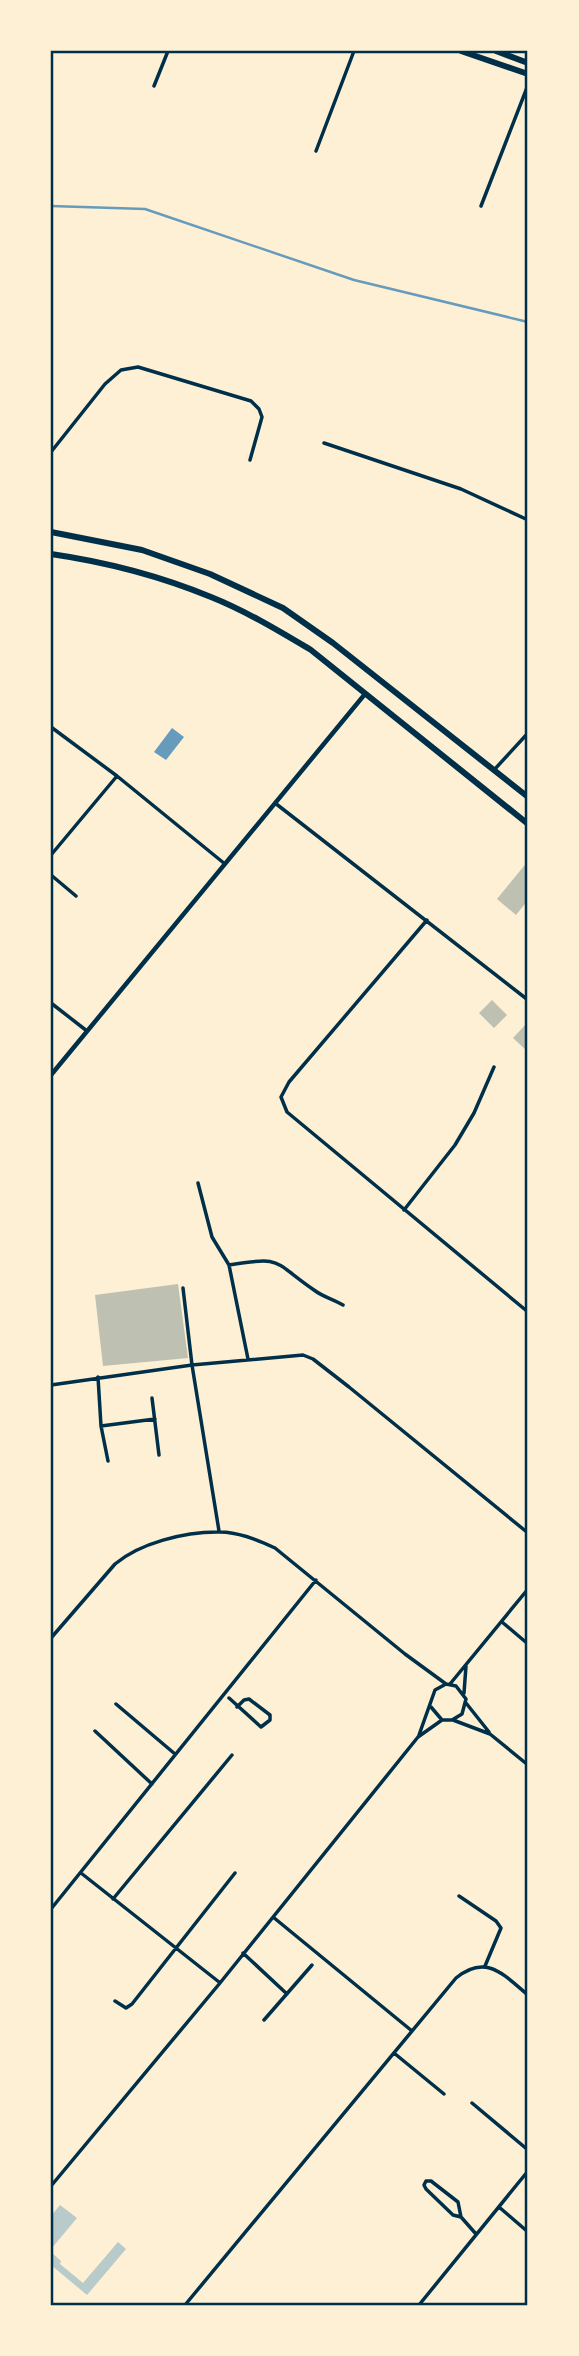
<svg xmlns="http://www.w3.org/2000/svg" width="579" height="2356" font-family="Jost,sans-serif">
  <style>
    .green { fill: #b9caca }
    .water { fill: #669bbc }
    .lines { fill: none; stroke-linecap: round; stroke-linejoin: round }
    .stream { stroke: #669bbc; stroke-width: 2.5 }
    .building { fill: #bec0b2 }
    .minor { stroke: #003049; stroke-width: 3.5 }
    .tertiary { stroke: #003049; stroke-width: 4.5 }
    .primary { stroke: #003049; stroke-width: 6 }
    .neatline { fill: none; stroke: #003049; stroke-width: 2.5 }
  </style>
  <rect width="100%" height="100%" fill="#fdf0d5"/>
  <path class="green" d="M60 2205 77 2218 51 2249V2216Z
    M118 2242 126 2249 87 2295 51 2265V2252L61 2261 60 2264 83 2283Z"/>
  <path class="water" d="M172 728 184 737 166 760 154 752Z"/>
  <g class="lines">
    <path class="stream" d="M51 206 145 209 354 280 528 322"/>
  </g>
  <path class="building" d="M528 861V900L516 915 497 899Z
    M492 1000 507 1015 494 1028 479 1013Z
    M528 1022V1052L513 1038Z
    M178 1284 188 1358 103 1366 95 1295Z"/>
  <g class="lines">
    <path class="minor" d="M154 86 168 51
      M316 151 354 51
      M481 206 528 85
      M324 443 461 489 528 520
      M51 452 105 384 121 370 138 367 251 401 259 409 262 417 250 460
      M51 727 117 776 225 864
      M494 770 528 733
      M275 803 528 1000
      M51 855 117 776
      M51 875 76 896
      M427 920 289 1082 281 1097 287 1112 528 1312
      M51 1003 87 1031
      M198 1183 212 1237 229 1265 248 1359
      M404 1210 455 1145 474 1113 494 1067
      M229 1265C283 1256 272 1261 314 1290 323 1297 333 1299 343 1305
      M183 1288 192 1365 219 1531
      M98 1377 101 1426 108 1461
      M51 1385 192 1365 303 1355 313 1359 349 1387 528 1533
      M152 1398 159 1455
      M101 1426 155 1419
      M528 1460V1463
      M502 1622 528 1644
      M51 1638 115 1564C140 1543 184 1532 217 1532 237 1531 257 1540 275 1548L405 1654 446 1684
      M450 1684 528 1589
      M464 1693 466 1666
      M229 1698 261 1727 270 1720V1715L249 1699 244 1700 237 1707
      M466 1703 489 1732
      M116 1704 175 1754
      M453 1720 490 1734 528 1765
      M95 1731 152 1784
      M419 1735 435 1690 446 1684 456 1686 466 1699 462 1714 452 1720H442L431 1707
      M81 1873 219 1982
      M459 1896 496 1921 501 1928 485 1966
      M113 1899 232 1755
      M51 1909 316 1580
      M273 1917 412 2031
      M243 1953 287 1994
      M115 2001 126 2008 132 2004 235 1873
      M264 2020 312 1965
      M394 2053 444 2094
      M472 2103 528 2150
      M51 2186 220 1983 418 1737 442 1720
      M499 2207 528 2232
      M461 2217 458 2202 431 2181H426L424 2185 426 2189 453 2215 461 2217 476 2234
      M185 2305 456 1978C486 1953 504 1975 528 1995
      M419 2305 528 2171"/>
    <path class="tertiary" d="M51 1075 365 694"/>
    <path class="primary" d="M461 51 528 74
      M496 51 528 63
      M51 532 142 550 210 574 283 608 333 643 528 797
      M51 554C106 562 160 576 211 597 246 611 279 631 311 650L528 824"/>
  </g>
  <rect width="579" height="2356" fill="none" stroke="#fdf0d5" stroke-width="105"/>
  <rect x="52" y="52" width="474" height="2252" class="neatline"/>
</svg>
